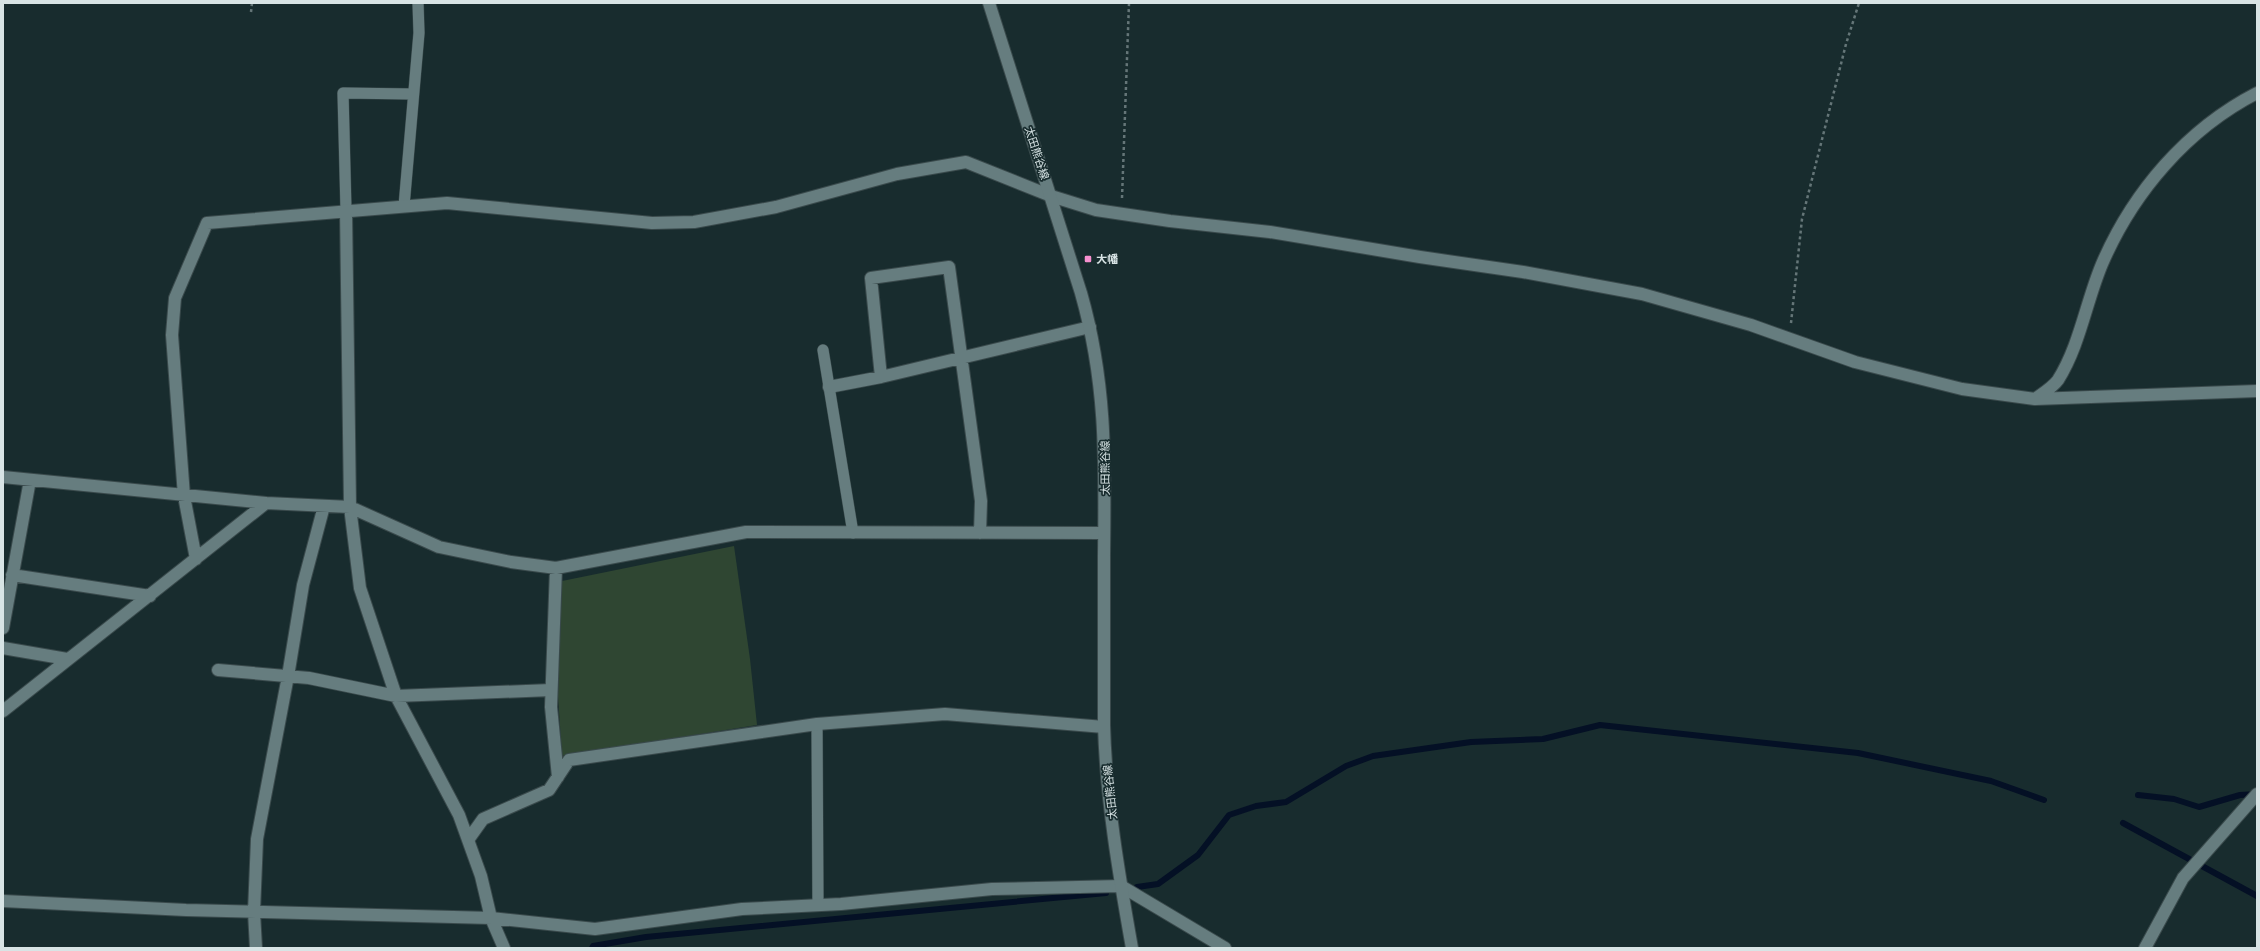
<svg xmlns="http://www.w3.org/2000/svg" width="2260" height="951" font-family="Ubuntu,'Noto Sans JP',sans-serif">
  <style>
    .green { fill: #2f4632 }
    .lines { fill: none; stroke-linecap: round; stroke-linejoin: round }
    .stream { stroke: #041025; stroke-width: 6 }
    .lane-casing { stroke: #3a4a4c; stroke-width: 12 }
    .street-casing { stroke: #3a4a4c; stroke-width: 14 }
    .secondary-casing { stroke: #3a4a4c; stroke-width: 14 }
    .path { stroke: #657678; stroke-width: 2.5; stroke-dasharray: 3 3; stroke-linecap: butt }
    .lane { stroke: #667d7f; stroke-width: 11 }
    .street { stroke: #667d7f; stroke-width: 12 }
    .secondary { stroke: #667d7f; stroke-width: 12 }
    .poi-dot { fill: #f690cf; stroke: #182c2e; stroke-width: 1.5 }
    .labels { text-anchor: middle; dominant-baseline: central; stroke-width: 3.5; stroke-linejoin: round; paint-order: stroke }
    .street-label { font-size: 11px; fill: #d8e4e5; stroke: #182c2e }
    .poi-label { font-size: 11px; font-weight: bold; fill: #d8e4e5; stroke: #182c2e; text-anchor: start }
  </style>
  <rect width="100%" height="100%" fill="#182c2e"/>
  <path class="green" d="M734 546 750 659 757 725 562 756 558 696 562 581Z"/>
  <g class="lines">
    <path class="stream" d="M2138 795 2174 799 2199 807 2240 795 2257 794
      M2123 823 2257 896
      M1137 887 1158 884 1198 855 1229 815 1256 806 1286 802 1346 766 1373 756 1471 742 1543 739 1600 725 1858 753 1991 781 2044 800
      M592 948 593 946 646 937 1106 893"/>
    <g class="lane-casing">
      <path id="lane" d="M404 206 419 33 418 3
        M346 210 343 93 412 94
        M823 350 853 533
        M817 724 818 905"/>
    </g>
    <g class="street-casing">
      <path id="street" d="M346 210 350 507 360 588 396 696 459 815 481 876 491 918 504 948
        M829 387 881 377
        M2035 399C2042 394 2053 387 2058 380 2080 345 2086 302 2102 264 2133 192 2187 129 2257 93
        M3 477 266 503 350 507 439 547 511 562 556 568 746 532 1104 533
        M980 533 981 501 949 267 871 278 881 377 1090 327
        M196 559 184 496 172 335 175 298 207 223 447 203 652 223 694 222 776 207 897 174 966 162 1051 196 1096 210 1170 221 1270 232 1420 257 1523 272 1642 294 1751 325 1855 362 1962 389 2035 399 2257 391
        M556 568 551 707 558 777
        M12 575 150 596
        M3 628 30 480
        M3 648 67 659
        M218 670 309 678 396 696 551 690
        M3 711 266 503
        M468 840 483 819 549 790 569 760 817 724 945 714 1104 727
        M3 901 186 910 491 918 595 929 742 909 841 904 992 889 1121 886 1225 948
        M256 948 254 912 257 839 288 676 303 585 324 506
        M2145 948 2183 878 2257 794"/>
    </g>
    <g class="secondary-casing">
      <path id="secondary" d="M989 3 1081 293C1107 384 1105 462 1104 556 1104 612 1104 668 1104 725 1106 799 1119 875 1132 948"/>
    </g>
    <path class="path" d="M251 12 252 3
      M1122 198 1129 3
      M1791 323 1802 219 1846 44 1859 3"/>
    <use href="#lane" class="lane"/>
    <use href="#street" class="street"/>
    <use href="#secondary" class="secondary"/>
  </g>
  <rect class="poi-dot" x="1084" y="255" width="8" height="8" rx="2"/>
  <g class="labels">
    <g class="street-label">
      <text transform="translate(1037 153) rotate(72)">太田熊谷線</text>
      <text transform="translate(1105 468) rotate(-90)">太田熊谷線</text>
      <text transform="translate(1110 792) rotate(-96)">太田熊谷線</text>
    </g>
    <g class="poi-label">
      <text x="1096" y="259">大幡</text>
    </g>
  </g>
  <rect width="2260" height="951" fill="none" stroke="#d8e4e5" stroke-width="8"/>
</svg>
